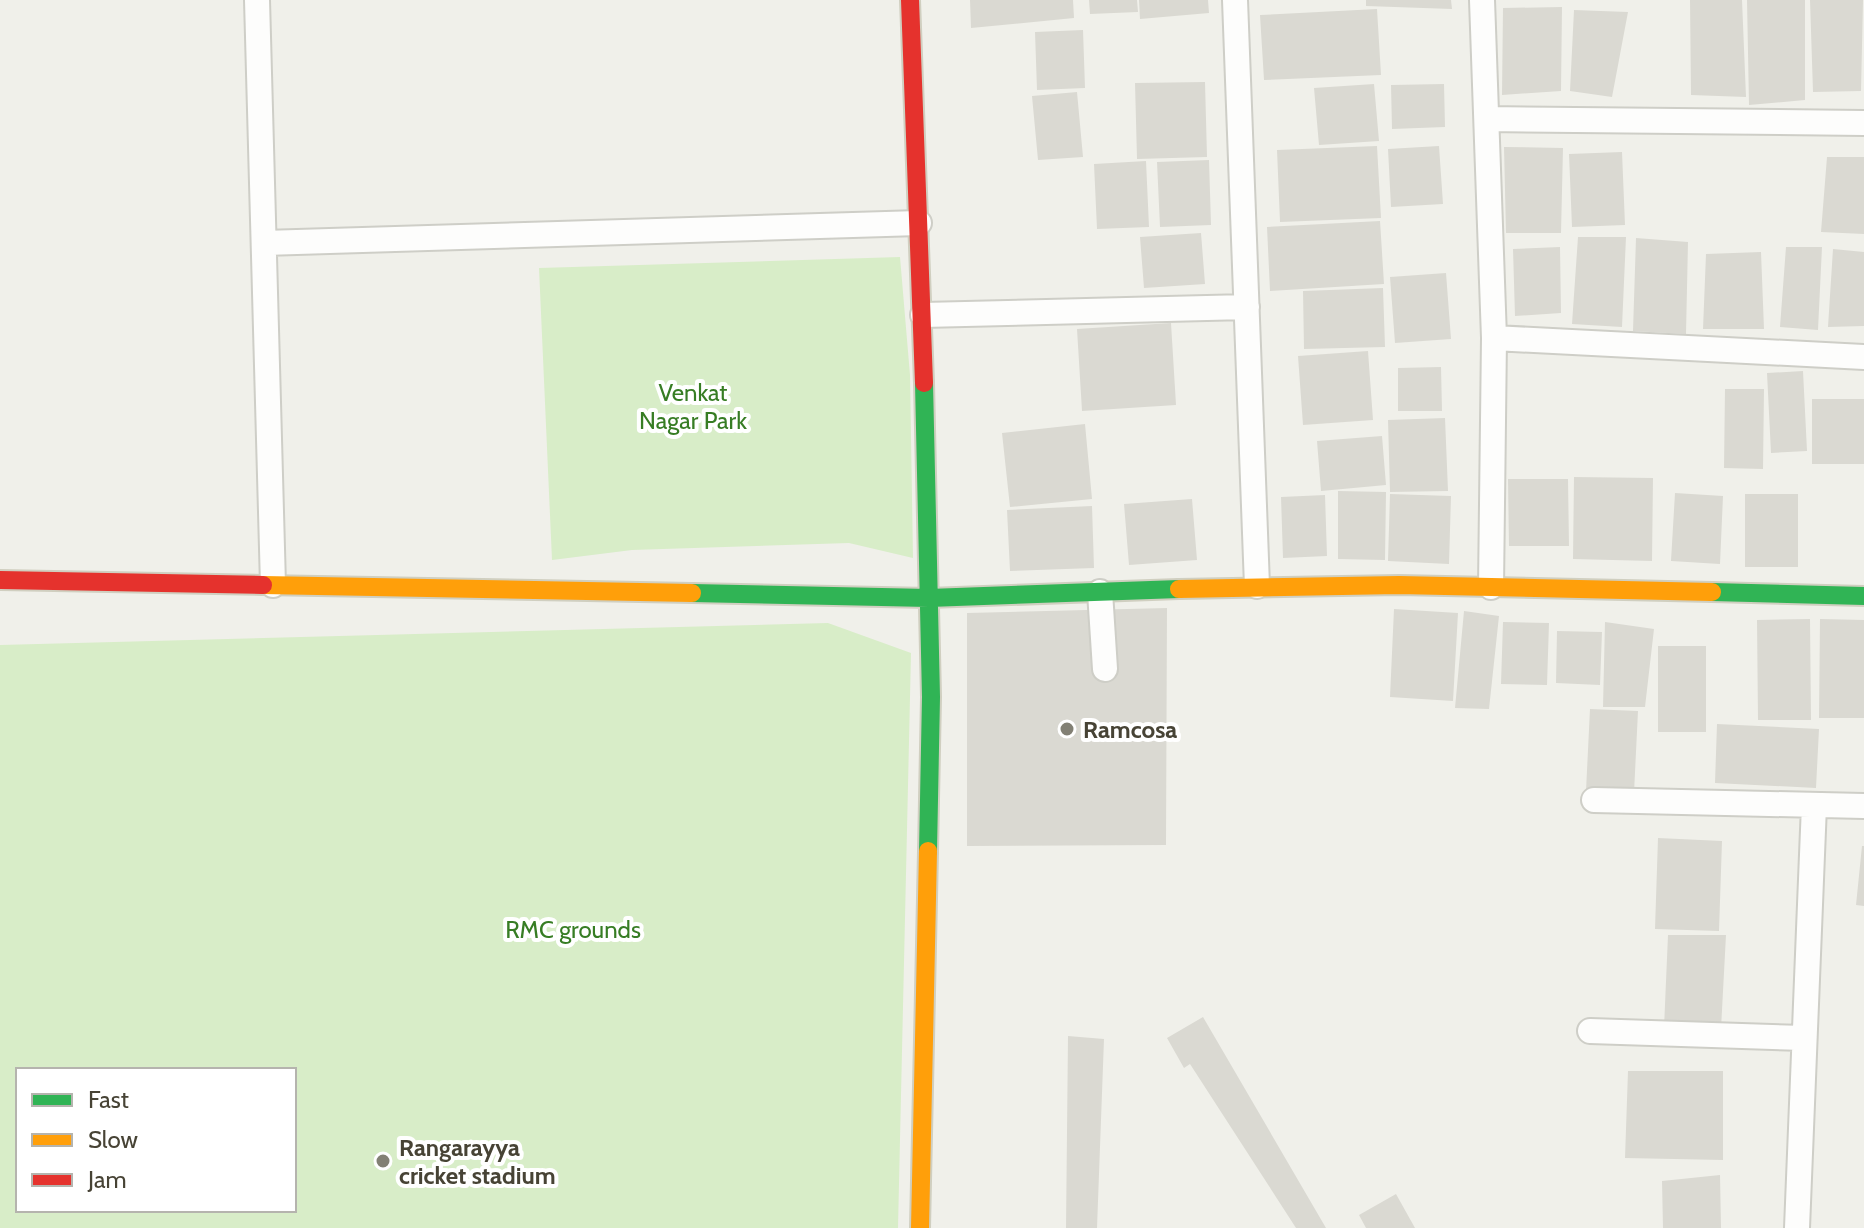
<svg xmlns="http://www.w3.org/2000/svg" width="1864" height="1228" font-family="Cabin,sans-serif">
  <style>
    .green { fill: #d8edc8; fill-rule: evenodd }
    .building { fill: #dad9d2 }
    .lines { fill: none; stroke-linecap: round; stroke-linejoin: round }
    .street-casing { stroke: #cecec7; stroke-width: 28 }
    .fast-casing { stroke: #d0cfc0; stroke-width: 22 }
    .slow-casing { stroke: #d0cfc0; stroke-width: 22 }
    .jam-casing { stroke: #d0cfc0; stroke-width: 22 }
    .street { stroke: #fdfdfc; stroke-width: 24 }
    .fast { stroke: #30b455; stroke-width: 18 }
    .slow { stroke: #ff9f0a; stroke-width: 18 }
    .jam { stroke: #e5322d; stroke-width: 18 }
    .poi-dot { fill: #828074; stroke: #fff; stroke-width: 3 }
    .labels { text-anchor: middle; dominant-baseline: central; stroke-width: 8; stroke-linejoin: round; paint-order: stroke }
    .park-label { font-size: 24px; fill: #377d24; stroke: #fff }
    .poi-label { font-size: 24px; font-weight: bold; fill: #474335; stroke: #fff; text-anchor: start }
  </style>
  <rect width="100%" height="100%" fill="#f0f0ea"/>
  <path class="green" d="M900 257 910 375 913 558 849 543 632 550 552 560 539 268Z
    M828 623 911 653 898 1228H0V645ZM18 1070H294V1210H18Z"/>
  <path class="building" d="M970 0H1073L1074 18 971 28Z
    M1089 0H1137L1138 12 1090 14Z
    M1139 0H1208L1209 13 1140 19Z
    M1366 0H1451L1452 9 1366 6Z
    M1690 0H1742L1746 97 1691 95Z
    M1747 0H1805V100L1749 105Z
    M1810 0H1863L1861 91 1813 92Z
    M1562 7 1561 91 1502 95 1503 8Z
    M1377 9 1381 75 1264 80 1260 15Z
    M1574 10 1628 12 1612 97 1570 91Z
    M1083 30 1085 88 1037 90 1035 32Z
    M1205 82 1207 157 1137 159 1135 83Z
    M1374 84 1379 141 1319 145 1314 88Z
    M1444 84 1445 127 1392 129 1391 85Z
    M1077 92 1083 157 1038 160 1032 96Z
    M1377 146 1381 218 1280 222 1277 150Z
    M1439 146 1443 204 1391 207 1388 149Z
    M1504 147 1563 148 1561 233H1506Z
    M1622 152 1625 225 1572 227 1569 154Z
    M1827 157H1864V234L1821 232Z
    M1209 160 1211 225 1160 227 1157 162Z
    M1146 161 1149 227 1097 229 1094 164Z
    M1380 221 1384 284 1270 291 1267 227Z
    M1201 233 1205 284 1144 288 1140 237Z
    M1578 237H1626L1622 327 1572 324Z
    M1636 238 1688 242 1686 334 1633 331Z
    M1560 247 1561 313 1515 316 1513 249Z
    M1786 247H1822L1818 330 1780 327Z
    M1833 249 1864 252V326L1828 327Z
    M1761 252 1764 329H1703L1706 254Z
    M1446 273 1451 339 1395 343 1390 277Z
    M1383 288 1385 347 1304 349 1303 291Z
    M1171 323 1176 405 1082 411 1077 329Z
    M1368 351 1373 420 1303 425 1298 356Z
    M1441 367 1442 411H1398V368Z
    M1803 371 1807 451 1771 453 1767 373Z
    M1725 389H1764L1763 469 1724 468Z
    M1812 399H1864V464H1812Z
    M1445 418 1448 491 1390 492 1388 420Z
    M1085 424 1092 499 1010 507 1002 433Z
    M1382 436 1386 485 1321 491 1317 441Z
    M1574 477 1653 478 1652 561 1573 559Z
    M1508 479H1568L1569 546H1509Z
    M1338 491 1386 492 1385 560 1338 559Z
    M1675 493 1723 496 1720 564 1671 561Z
    M1390 494 1451 496 1449 564 1388 561Z
    M1745 494H1798V567H1745Z
    M1325 495 1327 556 1283 558 1281 497Z
    M1192 499 1197 560 1129 565 1124 504Z
    M1092 506 1094 568 1010 571 1007 510Z
    M1167 608 1166 845 967 846V613Z
    M1394 609 1458 613 1453 701 1390 697Z
    M1464 611 1499 616 1489 709 1455 708Z
    M1810 619 1811 720H1758L1757 620Z
    M1820 619 1864 620V718H1819Z
    M1503 622 1549 623 1547 685 1501 684Z
    M1605 622 1654 629 1645 707H1603Z
    M1557 631 1602 632 1600 685 1556 683Z
    M1658 646H1706V732H1658Z
    M1590 709 1638 711 1634 793 1586 791Z
    M1717 724 1819 729 1816 788 1715 783Z
    M1658 838 1722 841 1719 931 1655 929Z
    M1862 846H1864V906L1856 905Z
    M1668 935H1726L1721 1029 1664 1028Z
    M1203 1017 1326 1228H1296L1190 1064 1184 1068 1167 1038Z
    M1068 1036 1104 1039 1097 1228H1066Z
    M1628 1071H1723V1160L1625 1158Z
    M1720 1175 1721 1228H1663L1662 1181Z
    M1396 1194 1415 1228H1366L1359 1215Z"/>
  <g class="lines">
    <g class="street-casing">
      <path id="street" d="M257 0 273 585
        M1235 0 1257 586
        M1482 0 1494 338 1864 357
        M1487 119 1864 123
        M264 243 919 223
        M923 315 1247 307
        M1491 587 1494 338
        M1100 592 1105 669
        M1594 800 1864 806
        M1590 1031 1804 1038
        M1797 1228 1814 805"/>
    </g>
    <g class="fast-casing">
      <path id="fast" d="M924 383 931 697 928 851
        M1712 592 1864 596
        M692 593 929 598 1179 589"/>
    </g>
    <g class="slow-casing">
      <path id="slow" d="M263 585 692 593
        M1179 589 1399 585 1712 592
        M920 1228 928 851"/>
    </g>
    <g class="jam-casing">
      <path id="jam" d="M910 0 924 383
        M0 580 263 585"/>
    </g>
    <use href="#street" class="street"/>
    <use href="#fast" class="fast"/>
    <use href="#slow" class="slow"/>
    <use href="#jam" class="jam"/>
  </g>
  <g class="poi-dot">
    <circle cx="1067" cy="729" r="8"/>
    <circle cx="383" cy="1161" r="8"/>
  </g>
  <g class="labels">
    <g class="park-label">
      <text x="693" y="392">Venkat<tspan x="693" dy="28">Nagar Park</tspan></text>
      <text x="573" y="929">RMC grounds</text>
    </g>
    <g class="poi-label">
      <text x="1083" y="729">Ramcosa</text>
      <text x="399" y="1147">Rangarayya<tspan x="399" dy="28">cricket stadium</tspan></text>
    </g>
  </g>
  <rect x="16" y="1068" width="280" height="144" fill="#ffffff" stroke="#b5b4ae" stroke-width="2"/>
  <rect x="32" y="1094" width="40" height="12" fill="#30b455" stroke="#b5b4ae" stroke-width="2"/>
  <text x="88" y="1108" font-size="24" fill="#474335">Fast</text>
  <rect x="32" y="1134" width="40" height="12" fill="#ff9f0a" stroke="#b5b4ae" stroke-width="2"/>
  <text x="88" y="1148" font-size="24" fill="#474335">Slow</text>
  <rect x="32" y="1174" width="40" height="12" fill="#e5322d" stroke="#b5b4ae" stroke-width="2"/>
  <text x="88" y="1188" font-size="24" fill="#474335">Jam</text>
</svg>
